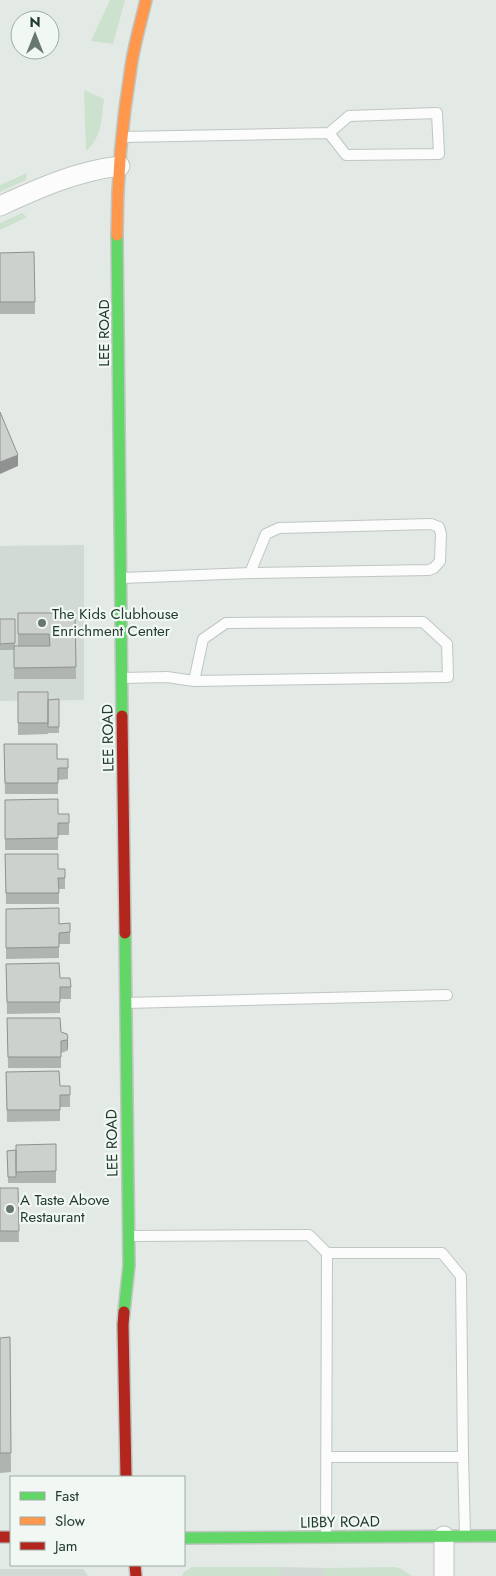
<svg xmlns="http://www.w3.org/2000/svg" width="496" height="1576" font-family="Jost,sans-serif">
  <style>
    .built { fill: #d1dad4 }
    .green { fill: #cde1cf }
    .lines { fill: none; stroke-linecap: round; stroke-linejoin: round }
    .lane-casing { stroke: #c0c6c2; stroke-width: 12 }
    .street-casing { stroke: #c0c6c2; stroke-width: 21 }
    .fast-casing { stroke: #bfc6c2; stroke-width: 14 }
    .slow-casing { stroke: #bfc6c2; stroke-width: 14 }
    .jam-casing { stroke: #bfc6c2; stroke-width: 14 }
    .lane { stroke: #fbfcfb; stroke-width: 10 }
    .street { stroke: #fbfcfb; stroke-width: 19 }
    .fast { stroke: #63d668; stroke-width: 11 }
    .slow { stroke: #ff974d; stroke-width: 11 }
    .jam { stroke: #b3261e; stroke-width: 11 }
    .wall { fill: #afb4b1 }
    .shaded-wall { fill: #8f9290 }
    .building { fill: #ccd1ce; stroke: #8f9290 }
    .poi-dot { fill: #66786f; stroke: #f1f8f3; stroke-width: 2 }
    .labels { text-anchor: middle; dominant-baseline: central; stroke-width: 4.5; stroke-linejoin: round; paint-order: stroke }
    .street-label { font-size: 15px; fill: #223b2f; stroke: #f1f8f3 }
    .poi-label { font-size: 15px; fill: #223b2f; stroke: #f1f8f3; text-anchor: start }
  </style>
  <rect width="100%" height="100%" fill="#e3e9e5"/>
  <path class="built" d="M84 545V700L0 701V546Z
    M277 1567 326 1568 322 1576H281Z
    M0 1569H83L88 1576H0Z"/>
  <path class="green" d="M110 0H125L113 44 91 41Z
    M84 90 104 99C101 119 103 136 86 151Z
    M27 173 26 180 0 192V185Z
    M22 213 27 217 0 230V223Z
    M192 1567H277L281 1576H182L184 1572Z
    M396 1567 403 1570 412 1576H322L326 1568Z"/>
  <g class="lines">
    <g class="lane-casing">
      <path id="lane" d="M123 137 329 133 346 155 439 154 437 113 349 116 329 133
        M122 578 250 573 429 570 434 568 440 561 441 534 439 527 431 524 279 528 266 534 250 573
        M123 678 167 677 194 681 448 677 447 644 423 622 226 623 203 639 194 681
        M126 1003 447 995
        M129 1236 309 1235 327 1253 326 1536
        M327 1253H442L461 1276 463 1457 465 1534
        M327 1457H463"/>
    </g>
    <g class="street-casing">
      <path id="street" d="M0 206C39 188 77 171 120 166
        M444 1536V1576"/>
    </g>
    <g class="fast-casing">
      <path id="fast" d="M117 235 122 716
        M124 1312 129 1265 125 933
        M184 1538 496 1536"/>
    </g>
    <g class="slow-casing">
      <path id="slow" d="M117 235C117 179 122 122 131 67 134 45 141 22 146 0"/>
    </g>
    <g class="jam-casing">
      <path id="jam" d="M122 716 125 933
        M124 1312 123 1325 126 1477
        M0 1537H11
        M135 1565 136 1576"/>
    </g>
    <use href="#lane" class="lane"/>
    <use href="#street" class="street"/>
    <use href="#fast" class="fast"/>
    <use href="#slow" class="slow"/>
    <use href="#jam" class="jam"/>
  </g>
  <path class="wall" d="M34 252 35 314H0V253Z
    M18 613H75L76 679H14V650H0V619H15V646H18Z
    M18 692 48 700 59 699V733H48V732V734L18 735Z
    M4 744 57 759H68V779L58 780V794H5Z
    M5 800 58 814 69 823V835H58V850H5Z
    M5 854 58 869H65V889H59V904H6Z
    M6 909 59 924 70 923V944H59V958L6 959Z
    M6 964 60 978 71 987V999H60V1013L7 1014Z
    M7 1018 67 1034 68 1048 67 1051 61 1053V1068H8Z
    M6 1072 60 1086H70V1107H60V1121L7 1122Z
    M56 1144V1183H8L7 1151 16 1150Z
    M0 1188H18L19 1242H0Z
    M10 1337 11 1472 0 1473V1338Z"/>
  <path class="shaded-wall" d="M18 455V466L0 474V462Z
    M68 1037V1048L67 1051V1040Z"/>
  <path class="building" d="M34 252 35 302H0V253Z
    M0 412 18 455 0 462Z
    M18 613H75L76 667 14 668V646H50L49 634H18Z
    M0 619H15V643L0 644Z
    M18 692H48V723H18Z
    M59 699V727H48V700Z
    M4 744H57V759H68V768H58V783H5Z
    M58 799V814H69V823H58V838L5 839V800Z
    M5 854H58V869H65V878H58L59 893H6Z
    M59 908V924L70 923V932L59 933V947L6 948V909Z
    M59 963 60 978H70L71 987H60V1002H7L6 964Z
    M7 1018H60L61 1032 67 1034 68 1037 67 1040 61 1041V1057H8Z
    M59 1071 60 1086H70V1095H60V1110H7L6 1072Z
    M56 1144V1171L16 1172V1145Z
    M16 1150V1177H8L7 1151Z
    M0 1188H18L19 1231H0Z
    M10 1337 11 1453H0V1338Z"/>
  <g class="poi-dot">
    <circle cx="42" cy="623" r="5"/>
    <circle cx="10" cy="1209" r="5"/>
  </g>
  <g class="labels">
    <g class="street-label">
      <text transform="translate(104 333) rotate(-90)">LEE ROAD</text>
      <text transform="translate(108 738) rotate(-91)">LEE ROAD</text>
      <text transform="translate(112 1143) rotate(-91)">LEE ROAD</text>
      <text transform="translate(340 1522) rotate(-1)">LIBBY ROAD</text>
    </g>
    <g class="poi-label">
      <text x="52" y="614">The Kids Clubhouse<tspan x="52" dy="17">Enrichment Center</tspan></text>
      <text x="20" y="1200">A Taste Above<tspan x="20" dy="17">Restaurant</tspan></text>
    </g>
  </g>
  <rect x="10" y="1476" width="175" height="90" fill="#f1f8f3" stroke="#9eaca5"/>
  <rect x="20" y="1492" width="25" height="8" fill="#63d668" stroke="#9eaca5"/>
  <text x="55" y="1501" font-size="15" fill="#223b2f">Fast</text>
  <rect x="20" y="1517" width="25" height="8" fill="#ff974d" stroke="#9eaca5"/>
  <text x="55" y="1526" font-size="15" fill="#223b2f">Slow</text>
  <rect x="20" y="1542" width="25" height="8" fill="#b3261e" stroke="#9eaca5"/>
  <text x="55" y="1551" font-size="15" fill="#223b2f">Jam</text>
  <g transform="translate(35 35)"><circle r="24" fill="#f1f8f3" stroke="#9eaca5"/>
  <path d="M0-4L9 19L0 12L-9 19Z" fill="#66786f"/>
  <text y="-8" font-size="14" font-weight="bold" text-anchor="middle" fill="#223b2f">N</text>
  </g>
</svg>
